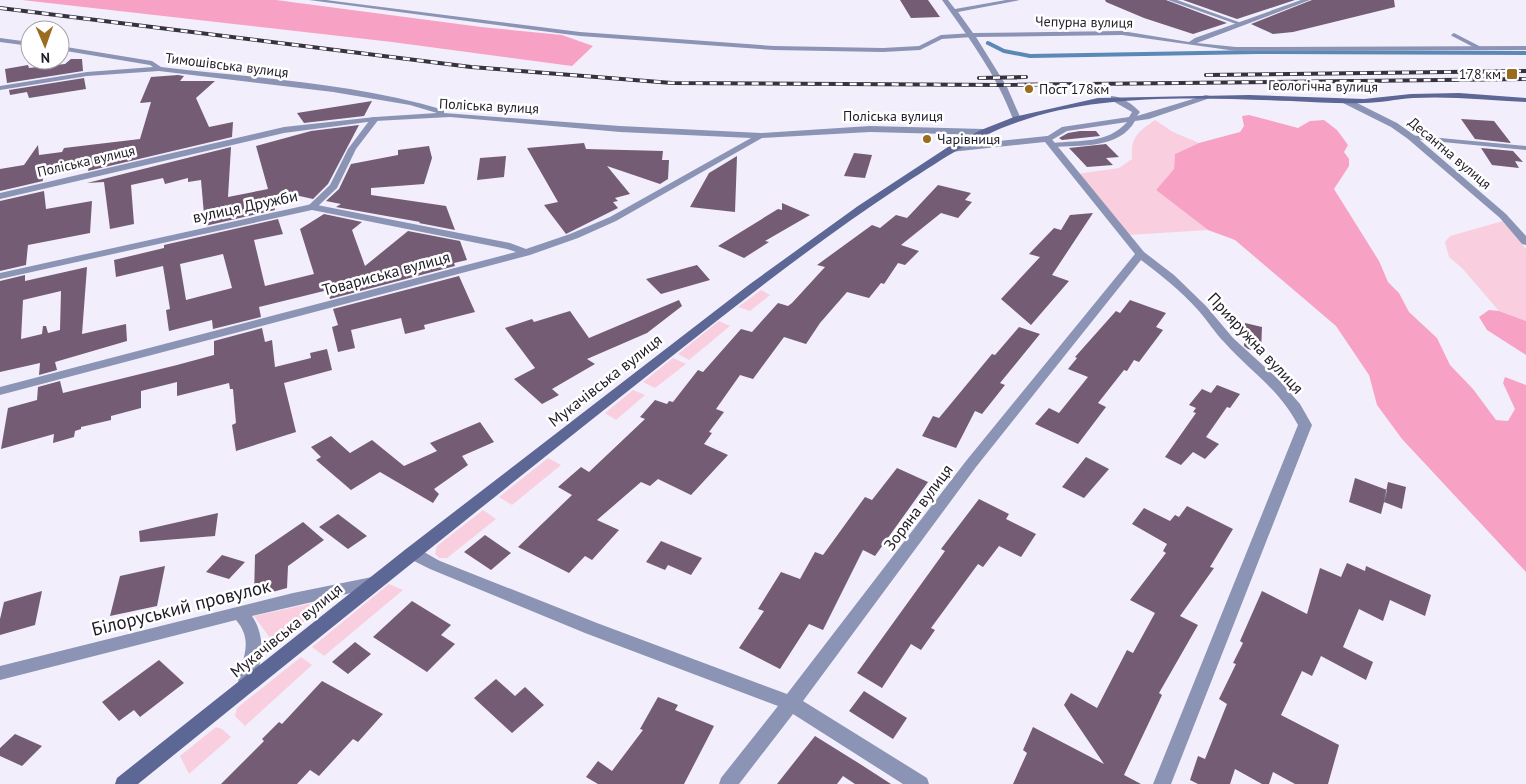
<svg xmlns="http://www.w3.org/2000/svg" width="1526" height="784" font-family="'PT Sans',sans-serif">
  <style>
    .green { fill: #f9cfdf }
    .forest { fill: #f7a2c5 }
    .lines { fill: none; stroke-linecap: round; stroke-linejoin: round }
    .stream { stroke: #5b88b5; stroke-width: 4 }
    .building { fill: #745c74; fill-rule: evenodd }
    .lane { fill: #8b94b4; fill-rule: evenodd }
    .street { fill: #8b94b4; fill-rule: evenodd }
    .secondary { fill: #5c6795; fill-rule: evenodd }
    .rail-casing { stroke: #36323f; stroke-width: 4 }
    .rail { stroke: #fff; stroke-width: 2.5; stroke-dasharray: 7; stroke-linecap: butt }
    .poi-dot { fill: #9b6b1e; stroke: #fff; stroke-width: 2 }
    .labels { text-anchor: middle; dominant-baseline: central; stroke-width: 5; stroke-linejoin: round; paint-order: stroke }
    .far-street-label { font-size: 14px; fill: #201c28; stroke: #fff }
    .far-poi-label { font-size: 14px; fill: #201c28; stroke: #fff; text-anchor: start }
    .street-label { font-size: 16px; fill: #201c28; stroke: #fff }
    .near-street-label { font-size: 19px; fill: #201c28; stroke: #fff }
  </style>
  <rect width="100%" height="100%" fill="#f2eefc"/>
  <path class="green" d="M1155 120 1173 132 1199 143 1175 154 1174 169 1156 190 1208 230 1129 235 1077 174 1119 168 1132 159C1131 136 1137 133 1155 120Z
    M1503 221 1526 249V321L1499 311 1462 268 1449 257 1445 242 1450 236Z
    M761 290 770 295 750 311 738 307Z
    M719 321 730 326 689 360 678 354Z
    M673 358 686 364 655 388 643 382Z
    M633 390 645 395 616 420 605 413Z
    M548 458 561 465 512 505 499 497Z
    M483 510 496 519 447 558H439L435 554 437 546Z
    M389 584 403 590 324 656 312 647Z
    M332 599 275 645 254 616Z
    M301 657 312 665 245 726 235 716 237 708Z
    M216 727 222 729 231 737 189 774 180 756Z"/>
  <path class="forest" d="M22 0H276L481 27 562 35 593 46 572 66 392 42Z
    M1249 115 1298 128 1310 121 1324 120 1337 130 1348 145 1344 152 1349 159V166L1334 189 1379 261 1388 282 1399 293 1409 312 1437 338 1450 365 1473 389 1496 420 1508 421 1515 409 1503 383 1505 377 1526 385V572L1402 439 1377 405 1369 375 1336 326 1235 240 1208 230 1156 190 1174 169 1175 154 1199 143 1240 132 1244 126 1242 116Z
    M1489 310 1499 311 1526 321V355L1487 330 1479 317Z"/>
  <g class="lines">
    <path class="stream" d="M988 43 1004 51 1030 56 1258 52 1526 53"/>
  </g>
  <path class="building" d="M900 0H928L940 17 911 18Z
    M1105 0H1166L1227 23 1193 34 1144 18 1106 2Z
    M1183 0H1295L1237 19Z
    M1312 0H1394L1395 7 1293 32 1273 34 1251 24Z
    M71 59H82L83 71 7 83 5 69 28 65 29 68 65 64Z
    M178 75 184 76 180 81H215L196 98 209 127 233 122 232 137 88 171 89 166 42 174 43 181 0 191V169L24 165 38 145 39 155 62 152 64 148 140 139 151 102 140 103 151 77Z
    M84 78 86 89 29 98 27 92 10 95 9 90Z
    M372 101 364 116 304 123 297 113Z
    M1461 119 1494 121 1511 143 1475 139Z
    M359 125 328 184 313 199 295 195 271 197 275 210 205 226 201 180 188 182V178L165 184 163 178 131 185 134 224 110 229 104 182 87 183 231 147 228 197 268 189 256 146 311 131Z
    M1080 131H1096L1100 136 1062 140 1059 138 1068 133Z
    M584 143 586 149 663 151 662 160H669L668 179 660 184 607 166 630 194 615 198 618 201 613 202 618 208 566 234 544 205 558 202 527 148Z
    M1106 144 1119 157 1106 158 1113 165 1087 167 1069 148Z
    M429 146 432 158 424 184 371 188V195L446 206 455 230 419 223 420 222 336 207 341 204 326 201 339 189 351 164 398 155V150Z
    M1481 148 1513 151 1523 162 1515 161 1519 168 1492 165Z
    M854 153 872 155 865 178 844 176Z
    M506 156 504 177 477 180 480 158Z
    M737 156 735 212 690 207 709 173Z
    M938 185 971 193 965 200 972 202 958 218 941 213 901 245 919 251 905 265 898 263 884 284 881 283 869 298 847 292 820 323 806 344 784 337 753 379 740 375 716 409 724 412 709 432 712 433 704 444 728 455 691 495 658 479 650 486 641 482 597 520 619 530 592 560 585 556 569 573 518 547 572 495 558 487 581 467 589 472 645 419 640 417 655 400 667 404 669 401 673 402 698 370 703 372 741 329 752 332 778 303 788 306 792 303 825 267 817 265 872 225 880 228 896 215 907 218Z
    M44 191 46 209 92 201 90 233 28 245 26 265 0 271V201Z
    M782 203 810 215 765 241 769 242 744 258 718 246 778 209 782 210Z
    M1093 213 1052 275 1069 281 1031 325 1001 299 1040 257 1029 254 1054 228 1061 230 1070 215Z
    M324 214 362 222 352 230 365 266 408 231 460 241 467 260 454 263 455 266 330 299 328 290 259 307 261 317 213 329 212 320 169 331 166 310 170 309 163 266 116 277 114 260 164 248V245L278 219 283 234 254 240 265 286 314 274 300 229ZM223 254 232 288 186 300 180 264Z
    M697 265 710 280 661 294 646 279Z
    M87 267 82 334 126 324 127 341 55 362 57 370 39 375 40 363 0 372V281L25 275V281ZM61 291 60 330 48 333 46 326H43L42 334 21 339 23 300Z
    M459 276 475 312 424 325 425 329 405 334 401 318 351 330 355 348 338 352 332 327 338 325 333 309Z
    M679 300 682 306 647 333 587 359 595 364 552 389 559 395 542 404 514 379 535 368 505 328 532 319 534 322 570 311 589 338Z
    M1130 300 1166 313 1156 327 1163 330 1139 362 1134 360 1127 371 1124 370 1098 403 1106 407 1078 444 1035 424 1049 408 1059 413 1088 377 1068 369 1077 358 1075 357 1116 311 1120 313Z
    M1245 323 1262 327 1261 352 1248 349 1244 346Z
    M1019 327 1040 334 1000 383 1005 385 982 414 975 411 956 448 922 436 933 416 939 418 992 354 995 355Z
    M262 328 265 342 272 340 275 367 311 358 310 353 327 349 332 370 284 383 296 432 236 451 232 425 236 423 233 389H230L229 383 177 396V382L141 391V408L111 416V420L81 427V429L75 431 74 437 53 443 54 434 1 449 8 408 37 400 38 387 60 381 63 393 177 365 214 355V341Z
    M1217 385 1240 394 1230 408 1227 407 1206 437 1219 444 1205 459 1193 452 1181 465 1165 457 1196 413 1193 412 1196 408 1189 405 1202 389 1211 393Z
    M480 422 494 442 462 456 468 465 434 489 439 494 433 503 380 472 351 490 316 460 321 457 311 447 331 436 350 453 372 440 404 466 437 451 430 443Z
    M1086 457 1109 469 1084 498 1062 487Z
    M897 468 928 482 875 556 863 550 823 630 809 624 780 669 739 648 764 611 758 609 781 572 800 579 815 552 823 555 865 497 872 500Z
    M1355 478 1387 490 1381 514 1349 502Z
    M1388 482 1406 487 1402 509 1384 502Z
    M979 499 1009 514 1006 519 1036 534 1021 557 999 546 983 567 978 564 931 628 935 630 921 650 911 644 882 688 857 673 945 551 941 549Z
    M1187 506 1233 529 1210 567 1214 568 1180 616 1198 625 1159 693 1162 695 1124 775 1141 784H1013L1027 753 1023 750 1033 727 1104 764 1064 705 1071 693 1097 708 1127 650 1133 653 1155 613 1130 600 1166 553 1163 551 1167 544 1132 524 1144 508 1170 521 1175 515 1179 517Z
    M218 513 215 536 140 542 139 531Z
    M338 514 367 536 348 549 319 527Z
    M303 522 324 540 288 566 287 588 254 597 255 555Z
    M485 535 511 553 491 570 464 552Z
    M661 541 702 558 691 575 668 565 665 570 646 562Z
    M222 555 245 562 229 579 206 572Z
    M1347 563 1365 571 1366 566 1431 595 1425 616 1390 600 1383 621 1359 609 1343 647 1373 662 1366 680 1321 656 1312 676 1302 671 1281 715 1339 745 1328 784H1295L1273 772 1269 784H1262L1235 769 1230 784H1198L1190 780 1198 756 1205 759 1227 704 1219 699 1236 664 1233 663 1243 643 1240 641 1262 591 1307 614 1320 568 1341 577Z
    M165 566 157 606 110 616 120 576Z
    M42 591 35 625 0 635V619L4 602Z
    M412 601 451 625 441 635 455 644 427 672 373 637Z
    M355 642 371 654 348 674 332 662Z
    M159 660 184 683 140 717 134 710 119 721 102 702Z
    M496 679 515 696 525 687 544 705 512 733 474 698Z
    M322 681 383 714 358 742 353 739 319 776 310 770 297 784H221L264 741 262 739 279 722 282 724Z
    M864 691 907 718 893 739 849 711Z
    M658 697 678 705 675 710 714 726 684 784H598L586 777 598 761 612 771 643 730 640 729Z
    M15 734 42 746 22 766 0 756V748Z
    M815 736 860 764 891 784H855L843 776 837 784H777Z"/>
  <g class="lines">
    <path class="lane" d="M309 0H326L580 32 774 46 883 48 919 46 941 35 973 33 976 35 973 37 942 39 920 50 883 52 774 50 580 36Z
      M1168 0H1177L1244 24 1239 25Z
      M1454 33 1483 48 1484 49 1479 50 1452 36 1451 35Z
      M1206 95 1213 97 1149 119 1135 121C1119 149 1081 145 1053 147L1049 145 1053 143C1079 140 1108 144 1127 122L1067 131 1050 141 1043 139 1062 127 1129 117 1132 112 1111 100V96C1122 96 1133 105 1140 112L1137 116Z
      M372 117 379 119 356 149 337 188 315 209H309V205L330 185 348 149Z
      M1408 135 1526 146V150L1411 139 1407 137Z"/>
    <path class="street" d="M942 0H948L955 9 1006 0H1020L958 12 973 33 1122 31 1189 42 1195 38 1301 0H1310L1197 43 1236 47 1526 46V50L1236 51 1122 35 976 37 1007 87 1021 119 1017 121 1013 119C996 74 969 38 942 0Z
      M0 38 30 42V46L0 42Z
      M60 46 152 61 161 67C255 78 353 83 444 110V113L620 126 761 133 870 126 984 129 988 132 984 135 870 132 762 138 616 221 578 238 530 255 0 395V387L516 252 507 249 312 210 0 279V273L312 204 510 243 526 249 570 234 610 217 751 138 620 132 450 117 375 121 284 133 0 199V193L284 127 375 117 437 113 410 105 333 92 159 71 87 76 0 90V86L87 72 153 67 150 65 60 50Z
      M1343 99H1349L1397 123 1414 135 1506 214 1526 236V245L1522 244 1500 218 1408 139 1391 127 1343 103Z
      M1047 136 1050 137 1144 252 1174 275 1206 306 1233 338 1278 379 1300 404 1312 425 1171 784H1153L1298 425C1279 389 1251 372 1225 343 1215 333 1208 321 1198 310 1181 291 1161 275 1141 260L976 467 803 701 927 778 929 784H903L793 714 739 784H719L721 778 778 706 585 633 430 569 406 557 403 553 406 549C417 545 430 556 440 561L597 623 787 694 966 461 1135 254 1045 142 951 152 947 149 951 146Z
      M372 577 377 579 380 583 377 587 252 616C267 639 261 660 255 685L252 690 246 693 240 690C231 671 260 648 236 620L0 680V666L293 593Z"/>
    <path class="secondary" d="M1459 93 1526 98V102C1488 100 1451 96 1413 98 1396 99 1380 103 1364 103 1340 104 1315 102 1291 101 1204 98 1101 92 1018 122 974 137 936 163 898 188 821 239 748 296 676 353 496 495 317 639 138 784H115L117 778 406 549 750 284 858 206 948 147 981 130 1014 117 1098 98 1249 95 1364 99 1411 94Z"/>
    <g class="rail-casing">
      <path id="rail" d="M0 8 471 67 672 83 1001 85 1526 79
        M1206 75 1526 71
        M979 78 1026 77"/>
    </g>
    <use href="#rail" class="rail"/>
  </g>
  <g class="poi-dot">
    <rect x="1506" y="68" width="12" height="12" rx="2.5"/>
    <circle cx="1029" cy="89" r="5"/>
    <circle cx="927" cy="139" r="5"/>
  </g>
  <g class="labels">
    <g class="far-street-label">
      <text transform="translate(1084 22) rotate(1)">Чепурна вулиця</text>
      <text transform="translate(227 65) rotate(7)">Тимошівська вулиця</text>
      <text transform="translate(1323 86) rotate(1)">Геологічна вулиця</text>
      <text transform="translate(489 106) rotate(3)">Поліська вулиця</text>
      <text x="893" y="116">Поліська вулиця</text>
      <text transform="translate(1450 153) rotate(40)">Десантна вулиця</text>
      <text transform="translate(86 161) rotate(-13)">Поліська вулиця</text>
    </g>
    <g class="far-poi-label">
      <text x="1501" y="74" text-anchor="end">178 км</text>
      <text x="1039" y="89">Пост 178км</text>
      <text x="937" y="139">Чарівниця</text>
    </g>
    <g class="street-label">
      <text transform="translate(245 206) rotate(-12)">вулиця Дружби</text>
      <text transform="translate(386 273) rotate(-15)">Товариська вулиця</text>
      <text transform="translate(1256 343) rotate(47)">Прияружна вулиця</text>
      <text transform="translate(605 380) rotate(-38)">Мукачівська вулиця</text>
      <text transform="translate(918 507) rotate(-53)">Зоряна вулиця</text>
      <text transform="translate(286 630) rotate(-39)">Мукачівська вулиця</text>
    </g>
    <g class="near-street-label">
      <text transform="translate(181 607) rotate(-14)">Білоруський провулок</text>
    </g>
  </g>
  <g transform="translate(45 45) rotate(178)"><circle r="24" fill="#ffffff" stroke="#a6a4a9"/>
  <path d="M0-4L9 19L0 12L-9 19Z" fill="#9b6b1e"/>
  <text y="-8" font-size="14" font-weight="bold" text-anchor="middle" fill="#201c28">N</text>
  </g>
</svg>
